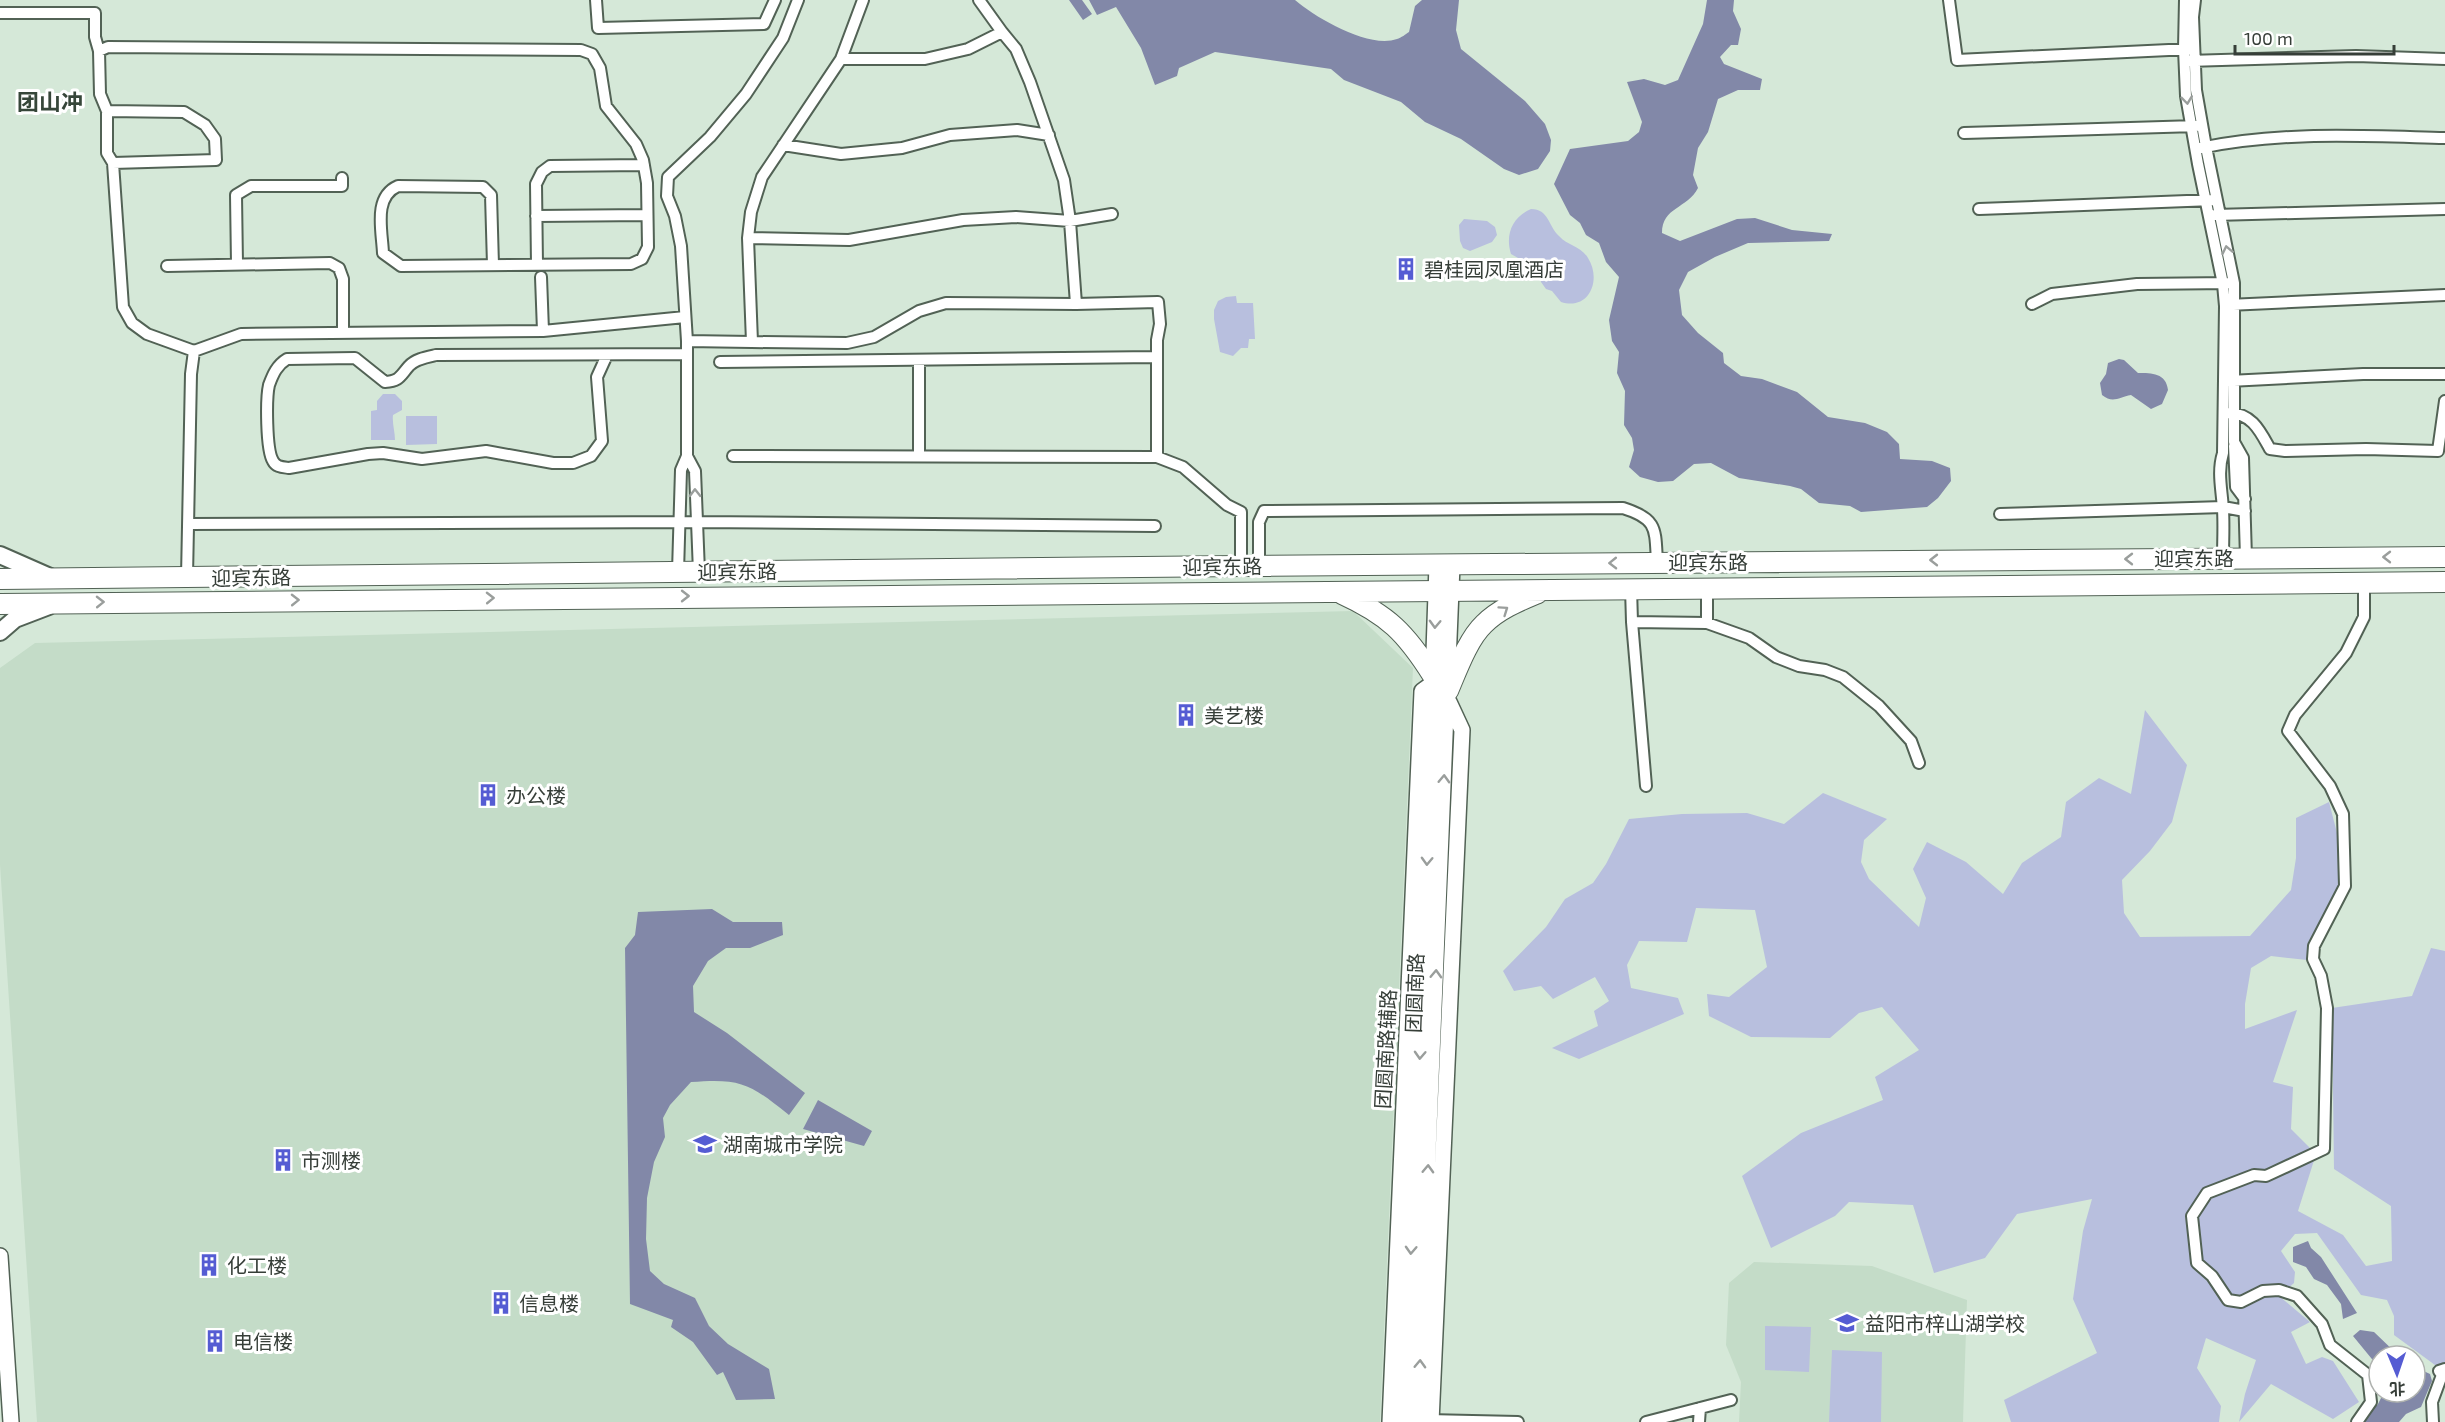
<svg xmlns="http://www.w3.org/2000/svg" width="2445" height="1422" font-family="'Exo 2','Noto Sans SC',sans-serif">
  <style>
    .built { fill: #c4dcc8 }
    .green { fill: #b8bfde }
    .water { fill: #8288a8 }
    .lines { fill: none; stroke-linecap: round; stroke-linejoin: round }
    .street-casing { stroke: #526255; stroke-width: 14 }
    .secondary-casing { stroke: #526255; stroke-width: 18 }
    .primary-casing { stroke: #526255; stroke-width: 20 }
    .highway-casing { stroke: #526255; stroke-width: 22 }
    .street { stroke: #fff; stroke-width: 10 }
    .secondary { stroke: #fff; stroke-width: 15 }
    .primary { stroke: #fff; stroke-width: 16 }
    .highway { stroke: #fff; stroke-width: 20 }
    .oneway { stroke: #9a9e9c }
    .labels { text-anchor: middle; dominant-baseline: central; stroke-width: 6; stroke-linejoin: round; paint-order: stroke }
    .poi-label { font-size: 20px; fill: #363e38; stroke: #fff; text-anchor: start }
    .street-label { font-size: 20px; fill: #363e38; stroke: #fff }
    .quarter-label { font-size: 22px; font-weight: bold; fill: #364639; stroke: #fff }
  </style>
  <rect width="100%" height="100%" fill="#d5e8d8"/>
  <path class="built" d="M1353 611 1413 668 1380 1422H37L0 865V668L35 643Z
    M1754 1262 1872 1266 1967 1300 1963 1422H1739L1741 1382 1726 1345 1729 1283Z"/>
  <path class="green" d="M1531 209C1549 209 1548 226 1559 236 1568 246 1581 246 1588 258 1602 280 1589 311 1561 302L1552 291 1546 289 1541 282 1540 274 1534 267 1511 254C1505 235 1512 217 1531 209Z
    M1464 219 1487 221 1495 227 1497 235 1492 242 1470 251 1463 248 1460 241 1459 225Z
    M1236 296 1237 303H1253L1255 339H1249L1248 348H1241L1233 356 1220 352 1214 319V310L1218 301 1226 297Z
    M383 394H395L402 401V410L393 415C392 423 395 432 395 440H371V411L377 410V401Z
    M406 416H437V444L406 445Z
    M2145 710 2187 765 2172 822 2150 851 2122 880 2124 913 2140 937 2250 936 2291 890 2296 858V818L2329 802 2345 864 2334 903 2317 930 2307 960 2271 956 2251 968 2245 1004V1029L2297 1010 2273 1082 2293 1087 2291 1129 2316 1154 2298 1211 2343 1235 2366 1266 2392 1261 2391 1206 2334 1169 2332 1008 2412 996 2431 948 2445 951V1365H2435L2394 1335V1316L2387 1300 2361 1295 2317 1233 2295 1234 2281 1251 2295 1272 2294 1283 2279 1296 2310 1322 2291 1332 2306 1364 2322 1357 2333 1361 2359 1402 2333 1419 2271 1384 2239 1422 2245 1394 2256 1360 2206 1338 2197 1368 2221 1406 2219 1422H2011L2004 1400 2097 1353 2073 1299 2083 1231 2092 1199 2017 1214 1985 1258 1934 1273 1913 1205 1849 1202 1835 1216 1771 1248 1742 1176 1801 1133 1883 1100 1875 1077 1919 1050 1882 1007 1859 1013 1830 1038 1751 1037 1709 1016 1707 994 1729 997 1767 967 1755 910 1696 908 1687 942 1639 941 1627 965 1631 988 1678 998 1684 1014 1579 1059 1552 1048 1598 1026 1594 1011 1609 1001 1595 977 1553 999 1541 986 1514 991 1503 971 1546 927 1565 899 1593 883 1606 864 1629 819 1682 814 1747 813 1784 824 1823 793 1887 819 1864 840 1861 862 1869 879 1919 927 1926 898 1913 869 1927 842 1966 862 2003 894 2022 863 2061 837 2066 802 2099 778 2131 794Z
    M1765 1326 1811 1327 1809 1372 1765 1370Z
    M1832 1350 1882 1352 1881 1422H1829Z"/>
  <path class="water" d="M1069 0H1082L1092 14 1083 20Z
    M1089 0H1295C1316 18 1369 49 1397 39 1401 38 1406 34 1409 32L1415 6 1422 0H1459L1456 30 1461 49 1525 101 1545 124 1551 140 1550 151 1538 169 1519 175 1504 169 1461 139 1425 122 1401 102 1344 80 1331 69 1215 52 1179 68 1177 76 1155 85 1141 48 1116 7 1097 15Z
    M1707 0H1734L1733 11 1741 29 1738 45H1731L1720 57 1724 64 1762 79 1760 90H1738L1718 99 1708 132 1698 148 1693 175 1698 188C1687 209 1662 207 1662 233L1680 241 1737 219 1755 218 1792 230 1832 234 1829 241 1748 243 1715 257 1688 272 1679 290 1682 315 1698 333 1723 353 1724 363 1741 376 1762 379 1797 392 1828 417 1865 423 1887 432 1899 444 1900 459 1932 461 1950 468 1951 481 1938 498 1927 507 1861 512 1850 506 1819 503 1801 489 1790 486 1739 478 1711 463 1694 464 1673 481 1658 482 1640 477 1629 467 1634 450 1632 438 1624 425 1625 391 1617 373 1619 352 1612 341 1609 320 1619 277 1606 262 1599 243 1586 235 1580 223 1570 215 1554 184 1570 149 1628 141 1639 132 1642 122 1627 82 1644 79 1665 85 1678 80 1703 24Z
    M2119 359 2124 360 2138 373C2152 373 2166 373 2168 390L2162 404 2151 409 2131 395C2119 397 2113 404 2102 395L2100 383 2106 374 2108 363Z
    M712 909 733 922H782L783 935 750 948H726L708 961 693 986 694 1012 727 1033 805 1093 789 1115C750 1084 742 1078 691 1082L670 1105 663 1118 665 1137 654 1162 647 1198 646 1239 650 1271 664 1284 695 1298 709 1326 728 1344 769 1369 775 1399 736 1400 723 1372 717 1375 693 1342 671 1327 673 1320 630 1304 625 948 635 935 638 912Z
    M818 1100 872 1131 864 1146 803 1129Z
    M2308 1241 2311 1248 2321 1257 2357 1313 2343 1319 2341 1304 2327 1285 2314 1279 2306 1267 2293 1262V1247Z
    M2360 1330 2374 1332 2398 1355 2379 1356V1363L2376 1364 2353 1336Z
    M2415 1367 2430 1374 2432 1381 2421 1407 2406 1414 2399 1422H2361L2378 1404 2384 1392H2415Z"/>
  <g class="lines">
    <g class="street-casing">
      <path id="street" d="M596 0 598 28 764 24 775 0
        M863 0 841 59 762 177 751 212 748 238 752 342 847 343 874 337 919 311 946 303 1076 304 1158 302 1160 324 1157 340V457L1183 467 1227 505 1241 512V566
        M979 0 1002 32
        M1949 0 1957 60 2190 49
        M2185 0 2184 49 2186 96 2198 164 2223 284 2225 306 2223 453C2217 472 2222 490 2223 510 2224 526 2223 542 2223 558
        M2195 0 2193 17 2196 90 2206 147 2234 283V442L2243 458 2246 558
        M0 13H95V37L99 51
        M841 59H925L968 49 1002 32 1016 49 1030 82 1064 180 1070 221 1076 304
        M2188 61 2356 56 2445 59
        M107 111 184 112 205 125 215 139 216 160 113 163
        M1964 133 2196 126
        M783 145 841 154 902 148 950 135 1017 130 1049 135
        M2200 148C2281 131 2363 136 2445 138
        M1979 209 2213 200
        M2215 215 2445 209
        M536 216 647 215
        M748 238 849 240 963 220 1016 217 1070 221 1112 214
        M237 264 236 195 251 186H342V178
        M537 265 536 184 542 172 550 166 644 165
        M167 266 330 263 339 268 343 279V333
        M541 277 543 331
        M2032 304 2052 294 2137 284 2230 283
        M2228 305 2445 295
        M687 341 752 342
        M194 351 147 334 132 323 123 307 113 163 107 153V111L100 94 99 51 108 47 581 50 592 54 600 68 606 106 636 144 643 160 647 183 648 247 642 259 631 264 401 266 383 253C382 230 373 197 398 186L483 187 491 195 493 265
        M607 355 597 377 602 441 591 456 573 463H553L486 451 422 459 383 453 368 454 289 468C282 467 276 467 273 461 266 450 266 398 269 385 273 374 277 365 287 359L355 358 385 382C400 381 400 376 409 366 415 359 427 357 436 355L687 354
        M720 362 1157 357
        M2229 381 2363 374H2445
        M2228 413C2252 413 2260 431 2270 449L2285 451 2366 449 2438 451 2445 401
        M2234 446 2236 487 2245 499
        M687 456V341L681 246 675 216 667 196 668 177 710 137 746 94 783 38 798 0
        M733 456 1157 457
        M919 456V360
        M2000 514 2223 507 2245 511
        M188 524 695 522 1155 526
        M1259 565V522L1264 511 1623 508C1658 519 1655 529 1657 562
        M678 572 681 470 687 456 695 471 699 572
        M187 577 191 374 194 351 241 334 543 331 685 317
        M1707 587V623
        M1631 588 1632 622 1646 786
        M1632 622 1707 623 1749 638 1776 657 1799 666 1825 670 1843 677 1879 706 1911 741 1919 763
        M1427 1420 1518 1422
        M1646 1422 1731 1400
        M1699 1422 1700 1408
        M2357 1422 2371 1402 2368 1375 2330 1345 2322 1324 2297 1296 2279 1290 2263 1291 2241 1302 2228 1300 2212 1276 2197 1263 2192 1216 2207 1193 2254 1175 2266 1176 2324 1149 2327 1008 2321 976 2313 959 2314 946 2345 886 2343 814 2330 786 2288 731 2295 715 2346 653 2364 617V582
        M2433 1422 2432 1402 2442 1375 2439 1371 2445 1369"/>
    </g>
    <g class="secondary-casing">
      <path id="secondary" d="M0 1256 11 1422
        M1390 1422 1422 691 1433 683
        M1403 1422 1421 1026 1437 565
        M1417 1422 1452 565
        M1431 1422 1462 730 1449 702"/>
    </g>
    <g class="primary-casing">
      <path id="primary" d="M0 555 50 577
        M0 632 15 619 49 606"/>
    </g>
    <g class="highway-casing">
      <path id="highway" d="M0 579 1241 566 2445 557
        M1342 594C1388 615 1406 633 1433 676
        M0 604 2445 582
        M1448 691C1457 670 1468 639 1484 624 1499 609 1519 601 1538 593"/>
    </g>
    <use href="#street" class="street"/>
    <use href="#secondary" class="secondary"/>
    <use href="#primary" class="primary"/>
    <use href="#highway" class="highway"/>
  </g>
  <defs><path id="oneway-chevron" d="M-2-3.5L2.5 0L-2 3.5" fill="none" stroke-width="1.6" stroke-linecap="round" stroke-linejoin="round" transform="scale(1.5)"/></defs>
  <g class="oneway">
    <use href="#oneway-chevron" transform="translate(2187 100) rotate(83)"/>
    <use href="#oneway-chevron" transform="translate(2227 250) rotate(-102)"/>
    <use href="#oneway-chevron" transform="translate(695 493) rotate(-91)"/>
    <use href="#oneway-chevron" transform="translate(2387 557) rotate(180)"/>
    <use href="#oneway-chevron" transform="translate(2129 559) rotate(180)"/>
    <use href="#oneway-chevron" transform="translate(1934 560) rotate(180)"/>
    <use href="#oneway-chevron" transform="translate(1613 563) rotate(179)"/>
    <use href="#oneway-chevron" transform="translate(685 596)"/>
    <use href="#oneway-chevron" transform="translate(490 598) rotate(-1)"/>
    <use href="#oneway-chevron" transform="translate(295 600) rotate(-1)"/>
    <use href="#oneway-chevron" transform="translate(100 602) rotate(-1)"/>
    <use href="#oneway-chevron" transform="translate(1504 610) rotate(-35)"/>
    <use href="#oneway-chevron" transform="translate(1435 624) rotate(92)"/>
    <use href="#oneway-chevron" transform="translate(1444 779) rotate(-88)"/>
    <use href="#oneway-chevron" transform="translate(1427 861) rotate(92)"/>
    <use href="#oneway-chevron" transform="translate(1436 974) rotate(-88)"/>
    <use href="#oneway-chevron" transform="translate(1420 1055) rotate(93)"/>
    <use href="#oneway-chevron" transform="translate(1428 1169) rotate(-88)"/>
    <use href="#oneway-chevron" transform="translate(1411 1250) rotate(93)"/>
    <use href="#oneway-chevron" transform="translate(1420 1364) rotate(-88)"/>
  </g>
  <defs>
    <g id="building-bare" transform="scale(1.8)"><path d="M-4-6H4V6H1V3H-1V6H-4ZM-2.5-4.3h1.7v1.8h-1.7ZM.8-4.3h1.7v1.8H.8ZM-2.5-1h1.7V.8h-1.7ZM.8-1h1.7V.8H.8Z" fill="#555cd3" stroke="#fff" stroke-width="2.5" paint-order="stroke"/></g>
    <g id="university-bare" transform="scale(1.8)"><path d="M0-5L7-2L0 1L-7-2ZM-4 1L0 2.5L4 1V4Q0 6-4 4Z" fill="#555cd3" stroke="#fff" stroke-width="2.5" paint-order="stroke"/></g>
    <g id="school-bare" transform="scale(1.8)"><path d="M0-5L7-2L0 1L-7-2ZM-4 1L0 2.5L4 1V4Q0 6-4 4Z" fill="#555cd3" stroke="#fff" stroke-width="2.5" paint-order="stroke"/></g>
  </defs>
  <g fill-rule="evenodd">
    <use href="#building-bare" x="1406" y="269"/>
    <use href="#building-bare" x="1186" y="715"/>
    <use href="#building-bare" x="488" y="795"/>
    <use href="#university-bare" x="705" y="1144"/>
    <use href="#building-bare" x="283" y="1160"/>
    <use href="#building-bare" x="209" y="1265"/>
    <use href="#building-bare" x="501" y="1303"/>
    <use href="#school-bare" x="1847" y="1323"/>
    <use href="#building-bare" x="215" y="1341"/>
  </g>
  <g class="labels">
    <g class="poi-label">
      <text x="1424" y="269">碧桂园凤凰酒店</text>
      <text x="1204" y="715">美艺楼</text>
      <text x="506" y="795">办公楼</text>
      <text x="723" y="1144">湖南城市学院</text>
      <text x="301" y="1160">市测楼</text>
      <text x="227" y="1265">化工楼</text>
      <text x="519" y="1303">信息楼</text>
      <text x="1865" y="1323">益阳市梓山湖学校</text>
      <text x="233" y="1341">电信楼</text>
    </g>
    <g class="street-label">
      <text x="2194" y="558">迎宾东路</text>
      <text x="1708" y="562">迎宾东路</text>
      <text transform="translate(1222 566) rotate(-1)">迎宾东路</text>
      <text transform="translate(737 571) rotate(-1)">迎宾东路</text>
      <text transform="translate(251 577) rotate(-1)">迎宾东路</text>
      <text transform="translate(1414 993) rotate(-88)">团圆南路</text>
      <text transform="translate(1385 1049) rotate(-87)">团圆南路辅路</text>
    </g>
    <g class="quarter-label">
      <text x="50" y="101">团山冲</text>
    </g>
  </g>
  <g transform="translate(2397 1374) rotate(178)"><circle r="28" fill="#ffffff" stroke="#afb2af" stroke-width="1.5"/>
  <path d="M0-4.5L10 22L0 15L-10 22Z" fill="#555cd3"/>
  <text y="-9" font-size="16" font-weight="bold" text-anchor="middle" fill="#363e38">北</text>
  </g>
  <path d="M2235 45v9h159v-9" fill="none" stroke="#363e38" stroke-width="3"/>
  <text x="2244" y="45" font-size="18" fill="#363e38" stroke="#ffffff" stroke-width="4.5" paint-order="stroke">100 m</text>
</svg>
